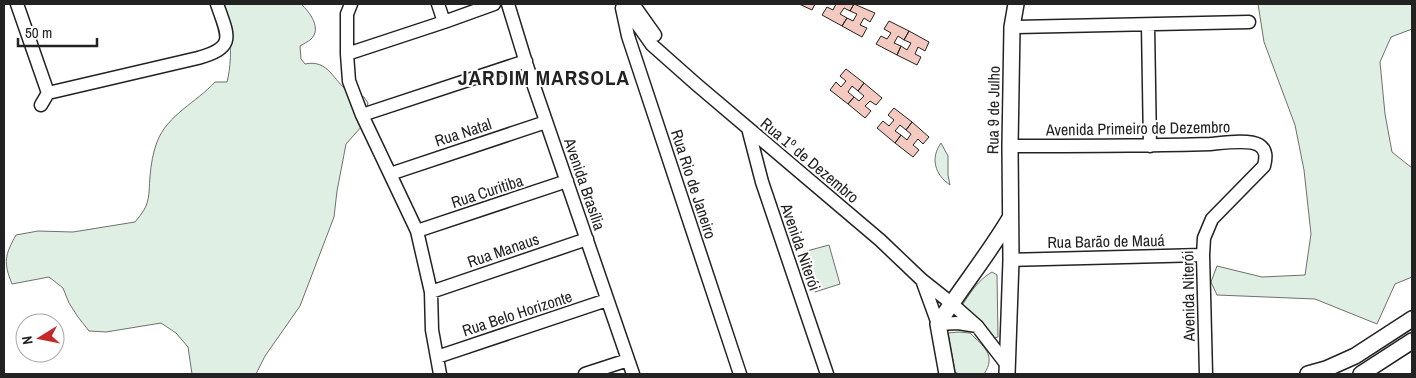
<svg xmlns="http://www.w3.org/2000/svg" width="1416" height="378" font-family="'Archivo Narrow',sans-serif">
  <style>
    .green { fill: #e0efe3; stroke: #6f6f6f }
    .building { fill: #f3c9c0; stroke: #222 }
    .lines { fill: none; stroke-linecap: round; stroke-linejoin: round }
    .minor-casing { stroke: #222; stroke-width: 15 }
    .major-casing { stroke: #222; stroke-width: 18 }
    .minor { stroke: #fff; stroke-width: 12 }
    .major { stroke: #fff; stroke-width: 15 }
    .labels { text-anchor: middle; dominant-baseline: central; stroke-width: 4; stroke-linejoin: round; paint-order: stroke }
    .street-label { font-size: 16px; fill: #222; stroke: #fff }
    .district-label { font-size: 21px; font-weight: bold; letter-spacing: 1px; fill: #222; stroke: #fff }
  </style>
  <rect width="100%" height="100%" fill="#fff"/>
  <path class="green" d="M217 4H301C310 12 322 29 311 39 308 42 303 44 300 46L301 59 305 64C329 59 333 81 349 92 353 95 360 95 364 97L368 103 362 126 346 144 337 191 334 217 300 306 265 356 256 374H192L188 347 176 333 161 323 106 332 89 331 78 317 69 303 63 288 49 277 12 284C3 262 5 255 16 235L38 231 73 232 135 222C139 217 144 211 146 206 150 196 149 186 150 176 151 165 153 152 157 142 167 115 197 102 215 82H227C230 71 233 44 227 34 225 30 221 28 218 26Z
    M1258 4H1412V29L1391 37 1380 62 1385 114 1392 152 1412 168V277L1395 284 1377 324 1315 299 1217 295 1211 282 1217 266 1262 277 1305 275 1311 234 1304 170 1295 125 1264 42Z
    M941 143 948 156V175L950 185C935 175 930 158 941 143Z
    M829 245 840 284 815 292 803 252Z
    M992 272 997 275 998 337 994 338 961 307C970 293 978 280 992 272Z
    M959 332 970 333C983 346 997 355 984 374H959L955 372 948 333Z"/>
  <path class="building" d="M799 4H815L812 10Z
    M836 4H854L850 11 844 8 840 14 847 18 842 26 822 15 827 7 833 10Z
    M854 4 875 13 870 22 864 18 860 25 867 28 862 37 842 26 847 18 853 21 857 14 850 11Z
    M889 21 909 31 904 40 898 36 894 43 901 46 897 55 876 44 881 36 887 39 891 33 884 29Z
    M909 31 929 42 925 51 918 47 915 54 921 57 917 65 897 55 901 46 907 50 911 43 904 40Z
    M846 69 864 83 858 91 852 86 848 92 854 97 848 104 830 90 836 82 841 87 846 81 840 76Z
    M864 83 882 98 876 105 870 101 865 106 871 111 865 118 848 104 854 97 859 101 864 96 858 91Z
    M894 108 912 122 906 130 900 125 895 131 901 135 895 143 877 128 883 121 889 126 894 120 888 115Z
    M912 122 929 137 923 144 918 139 913 145 919 150 913 157 895 143 901 135 907 140 911 134 906 130Z"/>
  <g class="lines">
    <g class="minor-casing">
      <path id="minor" d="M17 4 48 93
        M351 4 347 14V54L349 81 362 115 417 231 431 292 432 330 440 374
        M438 4 444 22
        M508 4 527 66 633 374
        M623 4 652 45 696 84 880 240 922 280 951 303 977 326 1007 365
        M633 4 655 35
        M622 8 628 36 740 374
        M1148 25 1150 146
        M1012 27 1249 22
        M347 54 444 22 494 4
        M41 105 48 93 198 58C237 47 228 36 217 4
        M362 115 526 61
        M748 128 762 182 827 374
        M1010 146C1077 146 1143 146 1210 144 1222 143 1249 139 1259 145 1267 150 1266 158 1264 166L1212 219 1204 238 1203 255 1206 374
        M390 174 546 122
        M417 231 567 181
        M1011 260 1203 255
        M922 280 938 324 958 323 977 326
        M431 292 587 239
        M437 357 607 300
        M585 374 628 360"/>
    </g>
    <g class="major-casing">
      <path id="major" d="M947 374 938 324C961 288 988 255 1010 218
        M1007 374 1011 260 1010 146 1012 27 1016 4
        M1308 374 1326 369 1355 356 1412 319
        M1361 374 1412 341"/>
    </g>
    <use href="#minor" class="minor"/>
    <use href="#major" class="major"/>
  </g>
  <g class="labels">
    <g class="street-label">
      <text transform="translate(993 110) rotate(-89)">Rua 9 de Julho</text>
      <text transform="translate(1138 128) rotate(-1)">Avenida Primeiro de Dezembro</text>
      <text transform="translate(463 132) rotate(-18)">Rua Natal</text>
      <text transform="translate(810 160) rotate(40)">Rua 1º de Dezembro</text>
      <text transform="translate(585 184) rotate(71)">Avenida Brasília</text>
      <text transform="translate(694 184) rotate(72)">Rua Rio de Janeiro</text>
      <text transform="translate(487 191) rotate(-18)">Rua Curitiba</text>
      <text transform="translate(1106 241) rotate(-1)">Rua Barão de Mauá</text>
      <text transform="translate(801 247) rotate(71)">Avenida Niterói</text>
      <text transform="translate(503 250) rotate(-19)">Rua Manaus</text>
      <text transform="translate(1188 296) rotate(-91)">Avenida Niterói</text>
      <text transform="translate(517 313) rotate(-18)">Rua Belo Horizonte</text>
    </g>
    <g class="district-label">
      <text x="544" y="77">JARDIM MARSOLA</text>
    </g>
  </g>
  <rect width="1416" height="378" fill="none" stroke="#222222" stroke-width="10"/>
  <g transform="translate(40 338) rotate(260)"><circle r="24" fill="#ffffff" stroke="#a7a7a7"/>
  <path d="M0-4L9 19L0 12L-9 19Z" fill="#c62828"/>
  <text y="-8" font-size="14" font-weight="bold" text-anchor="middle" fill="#222222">N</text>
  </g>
  <path d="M18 38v8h79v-8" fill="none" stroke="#222222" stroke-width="2.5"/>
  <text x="25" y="38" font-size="15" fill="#222222" stroke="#ffffff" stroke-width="4" paint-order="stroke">50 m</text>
</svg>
